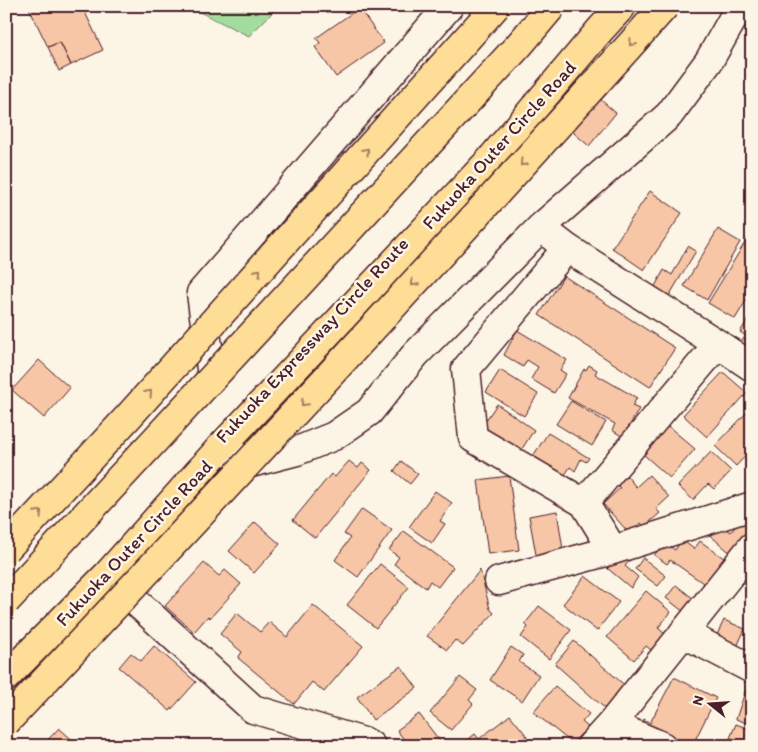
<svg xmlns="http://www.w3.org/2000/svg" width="758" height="752" font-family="Itim,sans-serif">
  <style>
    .green { fill: #a4db9f; stroke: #777d65 }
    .building { fill: #f7c6a6; stroke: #4a1f2b }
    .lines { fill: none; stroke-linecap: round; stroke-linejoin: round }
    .minor-casing { stroke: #4a1f2b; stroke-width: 31 }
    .highway-casing { stroke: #4a1f2b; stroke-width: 31 }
    .minor { stroke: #fcf5e5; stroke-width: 28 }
    .highway { stroke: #fedd96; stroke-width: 28 }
    .highway-bridge-casing { stroke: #4a1f2b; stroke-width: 31; stroke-linecap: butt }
    .highway-bridge { stroke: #fedd96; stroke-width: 28 }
    .oneway { stroke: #a47e60 }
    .labels { text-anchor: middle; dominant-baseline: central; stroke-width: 5; stroke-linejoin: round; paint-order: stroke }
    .street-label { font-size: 19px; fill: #4a1f2b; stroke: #fcf5e5 }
  </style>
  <rect width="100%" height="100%" fill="#fcf5e5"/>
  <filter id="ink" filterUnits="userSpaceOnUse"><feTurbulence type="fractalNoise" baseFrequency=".02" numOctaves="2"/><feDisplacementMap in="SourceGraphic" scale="10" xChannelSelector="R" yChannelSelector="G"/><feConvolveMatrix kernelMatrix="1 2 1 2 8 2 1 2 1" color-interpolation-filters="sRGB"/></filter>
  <g filter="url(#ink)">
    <path class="green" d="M187 6H279L249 36Z"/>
    <path class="building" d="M28 6H82L103 50 71 65 60 42 48 47Z
      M359 8 384 43 336 77 315 47 320 43 316 38Z
      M60 42 71 65 59 71 48 47Z
      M589 75 609 91 601 100 616 113 589 146 551 113 579 80 582 84Z
      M650 191 682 213 644 270 612 248Z
      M718 229 740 242 707 300 684 286Z
      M749 236 752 238V291L735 319 708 303Z
      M688 246 696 251 669 296 654 288 664 270 672 275Z
      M564 276 675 348 650 387 539 315Z
      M752 313V340L740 332Z
      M517 330 567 360 560 370 566 374 554 393 531 379 538 367 527 360 523 367 504 355Z
      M744 338 752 343V352L739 345Z
      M39 360 70 388 44 418 12 390Z
      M589 365 597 370 595 374 637 398 632 406 639 409 623 437 612 430 615 424 568 398 584 369 586 370Z
      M500 370 538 394 524 416 486 392Z
      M723 372 747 393 707 437 683 415Z
      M571 401 606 422 592 446 556 424Z
      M497 404 534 430 520 452 482 426Z
      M752 407V449L736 466 715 446Z
      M668 426 695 449 670 478 643 454Z
      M548 433 589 458 586 462 581 459 575 471 570 467 565 475 533 456Z
      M711 452 731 471 714 489 708 484 693 500 678 486Z
      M349 461 358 468 362 463 371 470 315 538 293 520 331 474 335 477Z
      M401 461 418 474 410 484 394 471Z
      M649 475 669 497 656 509 660 513 644 527 641 523 629 533 603 504 620 488 617 485 627 476 636 487Z
      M509 476 519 550 488 554 478 480Z
      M435 491 452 503 440 521 445 524 432 543 409 527Z
      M362 509 392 530 358 577 335 560 350 538 344 534Z
      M557 511 564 556 537 560 529 516Z
      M742 518 752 525V533L734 556 705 531 722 526 731 532Z
      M255 522 280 544 254 573 229 551Z
      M404 531 453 567 438 587 430 581 426 588 394 564 399 557 389 550Z
      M682 540 694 549 700 541 728 561 709 587 670 560 667 564 654 555 659 549 668 545 675 550Z
      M629 557 631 559 625 566 638 577 631 588 607 568Z
      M643 558 666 576 658 586 635 569Z
      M204 563 219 576 225 570 241 584 210 618 208 616 194 632 165 606Z
      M380 564 409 587 376 628 347 605Z
      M480 570 490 609 494 613 463 646 455 640 447 650 427 636Z
      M585 576 619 602 597 631 563 604Z
      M676 585 699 603 689 616 666 598Z
      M646 591 671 612 658 628 665 634 651 650 646 646 634 660 607 637Z
      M313 605 363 646 324 692 312 682 294 704 238 658 242 652 220 634 237 613 260 632 269 622 287 637Z
      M539 606 571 630 549 659 521 637 528 627 525 624Z
      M724 620 745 629 735 651 714 641Z
      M574 641 629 689 609 712 555 664Z
      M154 646 196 682 170 711 119 667 131 653 141 661Z
      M511 647 523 655 519 662 539 675 522 701 490 680Z
      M401 666 417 688 373 720 357 697Z
      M460 677 477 690 469 700 473 704 451 730 430 713Z
      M674 677 716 698 692 746H677L639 727 644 719 650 723Z
      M555 686 589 714 582 722 588 727 572 743 533 712Z
      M747 686 752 688V725L736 719Z
      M419 714 440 741 434 746H405L407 744 397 730Z
      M510 715 527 736 515 746H460L475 734 479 739Z
      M736 724 752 730V746H731L733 739 730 738Z
      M59 728 79 746H42Z"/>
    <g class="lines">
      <g class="minor-casing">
        <path id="minor" d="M554 238 567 248 718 344 752 367
          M567 248 466 369 473 438 584 503 613 550
          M212 377 201 293 449 6
          M220 448 251 463 297 451 334 436 369 412 415 355 540 228 669 115 709 61 740 6
          M584 503 718 344
          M110 578 253 709 367 743 371 746
          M499 581 613 550 752 506
          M683 633 752 669
          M611 724 662 746
          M591 746 611 724 752 547"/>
      </g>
      <g class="highway-casing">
        <path id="highway" d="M6 677 107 575 220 448 491 159 600 30 622 6"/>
      </g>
      <use href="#minor" class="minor"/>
      <use href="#highway" class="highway"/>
      <g class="highway-bridge-casing">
        <path id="highway-bridge" d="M6 549 129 416 496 6
          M6 601 155 440 520 44 552 6
          M6 722C228 486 449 248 665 6"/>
      </g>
      <use href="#highway-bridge" class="highway-bridge"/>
    </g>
    <defs><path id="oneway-chevron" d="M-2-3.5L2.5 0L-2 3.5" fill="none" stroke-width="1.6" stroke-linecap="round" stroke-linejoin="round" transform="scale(1.25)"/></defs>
    <g class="oneway">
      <use href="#oneway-chevron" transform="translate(632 43) rotate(132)"/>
      <use href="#oneway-chevron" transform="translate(366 151) rotate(-48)"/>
      <use href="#oneway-chevron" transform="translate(523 163) rotate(133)"/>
      <use href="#oneway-chevron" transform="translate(258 272) rotate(-48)"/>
      <use href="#oneway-chevron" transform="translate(414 283) rotate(133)"/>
      <use href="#oneway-chevron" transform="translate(149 393) rotate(-48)"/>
      <use href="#oneway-chevron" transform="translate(304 403) rotate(133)"/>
      <use href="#oneway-chevron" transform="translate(39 513) rotate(-47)"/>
    </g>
  </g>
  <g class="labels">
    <g class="street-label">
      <text transform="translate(499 145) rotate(-48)">Fukuoka Outer Circle Road</text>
      <text transform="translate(312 340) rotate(-47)">Fukuoka Expressway Circle Route</text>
      <text transform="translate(134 543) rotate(-47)">Fukuoka Outer Circle Road</text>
    </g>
  </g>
  <rect width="758" height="752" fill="none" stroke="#fcf5e5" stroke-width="25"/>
  <rect x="12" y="12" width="733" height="727" fill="none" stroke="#4a1f2b" stroke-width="2" filter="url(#ink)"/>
  <g transform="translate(710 704) rotate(287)" stroke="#fcf5e5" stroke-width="4" paint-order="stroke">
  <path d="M0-4L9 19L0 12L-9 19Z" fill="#4a1f2b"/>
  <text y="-8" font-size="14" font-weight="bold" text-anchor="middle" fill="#4a1f2b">N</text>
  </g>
</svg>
